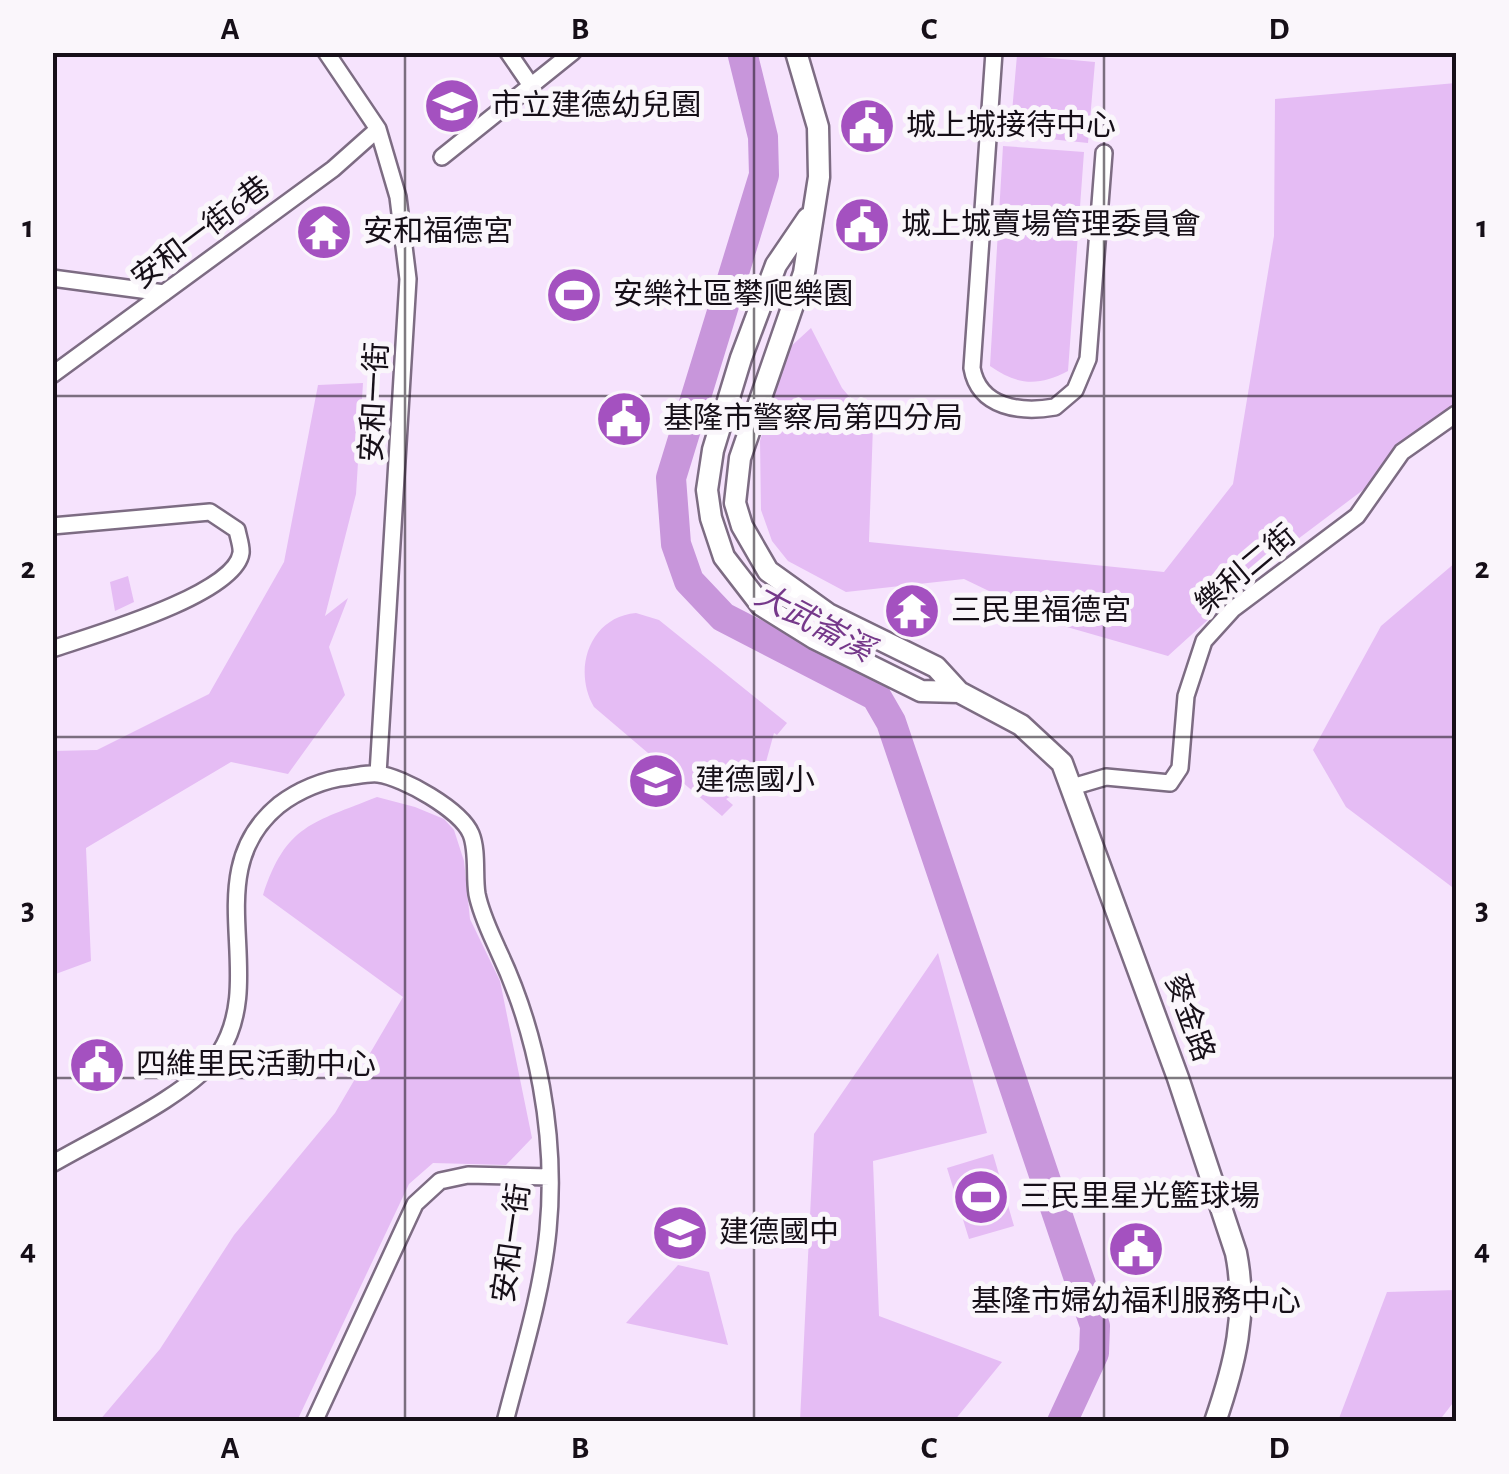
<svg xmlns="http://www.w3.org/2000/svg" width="1509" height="1474" font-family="'Alegreya Sans','Noto Sans TC',sans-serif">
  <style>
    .green { fill: #e5bcf4 }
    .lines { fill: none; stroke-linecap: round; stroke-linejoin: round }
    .river { stroke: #c896db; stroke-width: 30 }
    .minor-casing { stroke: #7d6c83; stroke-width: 20 }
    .tertiary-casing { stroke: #7d6c83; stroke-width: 25 }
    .minor { stroke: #fff; stroke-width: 15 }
    .tertiary { stroke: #fff; stroke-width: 20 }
    .grid { fill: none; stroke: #160f18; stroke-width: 2.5; stroke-opacity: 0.55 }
    .labels { text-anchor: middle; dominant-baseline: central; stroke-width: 10; stroke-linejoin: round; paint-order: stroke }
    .poi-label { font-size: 30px; fill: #160f18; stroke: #faf6fb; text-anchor: start }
    .street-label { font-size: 30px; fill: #160f18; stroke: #faf6fb }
    .water-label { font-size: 32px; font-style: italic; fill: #75388a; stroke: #faf6fb }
    .neatline { fill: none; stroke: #160f18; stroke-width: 4 }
    .grid-label { font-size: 32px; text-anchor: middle; font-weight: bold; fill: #160f18 }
  </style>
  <rect width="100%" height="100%" fill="#f6e3fd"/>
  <path class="green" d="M1017 55 1095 62 1088 143 1010 135Z
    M1456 83V420L1290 545 1168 656 1060 625 964 579 846 592 788 561 772 541 761 510 760 441 788 349 811 328 842 388 873 425 869 542 1164 572 1233 484 1274 236 1275 99Z
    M1003 146 1084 152 1068 371C1038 387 1017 385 990 366Z
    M363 383 356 494 325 616 348 598 329 647 345 695 288 774 231 762 86 848 91 961 53 975V751L97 750 209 694 284 562 318 385Z
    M1456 562V890L1346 807 1313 750 1381 626Z
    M128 576 134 602 115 611 110 582Z
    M636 613 659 620 787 723 777 735 774 733 761 780 726 799 733 805 722 816 594 707C572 669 590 617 636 613Z
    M377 797 415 807 444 819 454 830 464 861 470 919 500 981 532 1138 506 1165 433 1163 409 1184 297 1421H99L160 1349 234 1235 335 1113 403 997 263 895C286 824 313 823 377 797Z
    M938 953 987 1133 873 1161 879 1316 1002 1362 954 1421H800L814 1134Z
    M993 1154 1014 1226 969 1239 947 1168Z
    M678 1265 709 1272 728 1345 626 1323Z
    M1456 1290V1399L1439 1421H1338L1387 1292Z"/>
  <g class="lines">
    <path class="river" d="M742 52 763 137 764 175 671 478 676 544 689 581 723 617 876 696 891 722 1095 1326 1094 1353 1062 1422"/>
    <g class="minor-casing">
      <path id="minor" d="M326 52 378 129 398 197 408 279 378 774
        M508 52 532 87
        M994 52 972 368C979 408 1021 413 1055 407L1075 390 1088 359 1104 153
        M442 157 573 52
        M52 278 164 293
        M52 375 333 169 378 129
        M52 526 210 512 237 530C238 536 242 547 241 553 235 595 90 636 52 649
        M1072 787 1106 777 1170 783 1180 768 1186 696 1204 641 1233 609 1357 516 1402 452 1456 414
        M52 1164C98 1137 194 1093 220 1052 269 975 196 873 279 805 297 791 324 779 348 777 357 776 368 773 378 774 403 777 461 810 471 834 478 851 474 876 477 894 481 914 490 932 498 950 538 1034 557 1137 548 1230 542 1294 521 1359 505 1422
        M314 1422 415 1204 440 1181 468 1175 550 1177"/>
    </g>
    <g class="tertiary-casing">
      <path id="tertiary" d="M796 52 818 127 819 177 804 273 740 458 735 503 742 526 768 571 828 614 936 667 959 692 1021 725 1062 763 1178 1078 1236 1253C1248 1313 1235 1364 1215 1422
        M808 218 776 265 741 358 713 450 707 490 711 518 724 557 761 605 814 638 921 691 959 692"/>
    </g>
    <use href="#minor" class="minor"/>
    <use href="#tertiary" class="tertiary"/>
  </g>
  <path class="grid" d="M405 52V1422M754 52V1422M1104 52V1422M52 396H1456M52 737H1456M52 1078H1456"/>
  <defs>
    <g id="school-disc" transform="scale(2.875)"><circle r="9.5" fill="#a451c0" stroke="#faf6fb"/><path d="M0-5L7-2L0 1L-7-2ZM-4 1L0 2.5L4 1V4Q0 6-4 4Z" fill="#fff"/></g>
    <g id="civic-disc" transform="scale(2.875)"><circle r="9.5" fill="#a451c0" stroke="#faf6fb"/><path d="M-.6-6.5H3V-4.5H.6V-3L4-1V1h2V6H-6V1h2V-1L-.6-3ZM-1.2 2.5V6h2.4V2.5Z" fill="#fff"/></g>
    <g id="temple-disc" transform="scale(2.875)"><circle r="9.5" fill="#a451c0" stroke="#faf6fb"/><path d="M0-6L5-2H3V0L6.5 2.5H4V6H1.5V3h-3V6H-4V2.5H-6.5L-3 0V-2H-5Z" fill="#fff"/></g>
    <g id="stadium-disc" transform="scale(2.875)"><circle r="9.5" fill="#a451c0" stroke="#faf6fb"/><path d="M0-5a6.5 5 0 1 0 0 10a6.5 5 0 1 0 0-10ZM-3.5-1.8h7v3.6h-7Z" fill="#fff"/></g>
  </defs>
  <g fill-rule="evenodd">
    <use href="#school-disc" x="452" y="106"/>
    <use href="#civic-disc" x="867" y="126"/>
    <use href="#civic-disc" x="862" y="225"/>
    <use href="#temple-disc" x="324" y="232"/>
    <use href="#stadium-disc" x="574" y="295"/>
    <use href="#civic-disc" x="624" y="419"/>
    <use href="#temple-disc" x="912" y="611"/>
    <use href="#school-disc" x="656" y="781"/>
    <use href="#civic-disc" x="97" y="1065"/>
    <use href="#stadium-disc" x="981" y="1197"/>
    <use href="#school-disc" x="680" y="1233"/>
    <use href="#civic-disc" x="1136" y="1249"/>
  </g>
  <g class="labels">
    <g class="poi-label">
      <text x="491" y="106">市立建德幼兒園</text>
      <text x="906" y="126">城上城接待中心</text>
      <text x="901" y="225">城上城賣場管理委員會</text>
      <text x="363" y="232">安和福德宮</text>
      <text x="613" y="295">安樂社區攀爬樂園</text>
      <text x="663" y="419">基隆市警察局第四分局</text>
      <text x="951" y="611">三民里福德宮</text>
      <text x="695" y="781">建德國小</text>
      <text x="136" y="1065">四維里民活動中心</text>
      <text x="1020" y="1197">三民里星光籃球場</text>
      <text x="719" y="1233">建德國中</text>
      <text x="1136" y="1302" text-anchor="middle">基隆市婦幼福利服務中心</text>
    </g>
    <g class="street-label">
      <text transform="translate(201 233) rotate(-37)">安和一街6巷</text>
      <text transform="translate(375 402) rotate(-87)">安和一街</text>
      <text transform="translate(1246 570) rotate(-40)">樂利二街</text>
      <text transform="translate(1189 1018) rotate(70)">麥金路</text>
      <text transform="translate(512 1243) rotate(-82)">安和一街</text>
    </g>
    <g class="water-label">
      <text transform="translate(814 623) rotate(28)">大武崙溪</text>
    </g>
  </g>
  <rect width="1509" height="1474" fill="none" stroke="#faf6fb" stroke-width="110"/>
  <rect x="55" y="55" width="1399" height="1364" class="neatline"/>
  <g class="grid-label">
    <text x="230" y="39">A</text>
    <text x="580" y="39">B</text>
    <text x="929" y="39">C</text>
    <text x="1279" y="39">D</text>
    <text x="28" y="237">1</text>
    <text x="1482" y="237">1</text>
    <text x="28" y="578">2</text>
    <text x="1482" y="578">2</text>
    <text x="28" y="919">3</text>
    <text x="1482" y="919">3</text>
    <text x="28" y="1260">4</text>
    <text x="1482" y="1260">4</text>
    <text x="230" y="1458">A</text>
    <text x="580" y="1458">B</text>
    <text x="929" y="1458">C</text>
    <text x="1279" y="1458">D</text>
  </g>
</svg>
